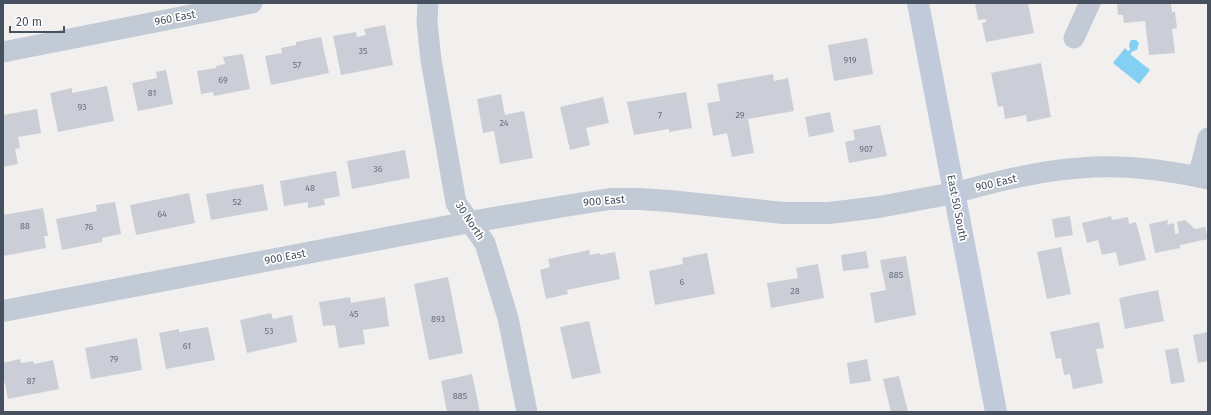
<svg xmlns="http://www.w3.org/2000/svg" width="1211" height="415" font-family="'Fira Sans',sans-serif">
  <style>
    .water { fill: #84cff4 }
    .building { fill: #cbced6 }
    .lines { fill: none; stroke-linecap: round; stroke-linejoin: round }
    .minor { stroke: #c2cad6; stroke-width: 21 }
    .tertiary { stroke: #c2cad6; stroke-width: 22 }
    .secondary { stroke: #c1cada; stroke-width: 22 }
    .labels { text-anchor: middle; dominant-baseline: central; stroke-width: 3.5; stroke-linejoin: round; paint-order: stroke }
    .number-label { font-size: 9px; fill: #67707d }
    .street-label { font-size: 11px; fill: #46505f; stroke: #fff }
  </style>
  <rect width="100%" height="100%" fill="#f2f0ef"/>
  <path class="water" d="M1131 40H1136L1139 43 1137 50 1133 51 1130 54 1150 70 1139 84 1113 63 1125 48 1128 51 1130 50 1129 45Z"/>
  <path class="building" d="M975 3H1028L1034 33 986 42 982 23 986 22V19L978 20Z
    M1117 3H1171L1172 12H1175L1177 28 1172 29 1175 53 1149 55 1145 21 1124 23 1123 15H1118Z
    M385 25 393 65 341 75 333 36 356 32 357 37 366 35 364 29Z
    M321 37 329 73 271 85 265 56 282 53 281 48 296 45V42Z
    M867 38 873 74 834 81 828 45Z
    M243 54 250 89 214 96 213 92 201 94 197 71 216 68V66L225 64 223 57Z
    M1041 63 1051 117 1027 122 1026 115 1005 119 1003 106 998 107 991 73Z
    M166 70 173 104 138 111 132 83 157 78 156 72Z
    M773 74 774 81 788 78 794 111 748 119 754 153 732 157 727 133 713 136 707 103 720 101 717 84Z
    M107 86 114 121 58 132 50 93 72 88V93Z
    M686 92 692 128 669 132V129L634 135 627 102Z
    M501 94 505 115 524 111 533 158 500 164 494 131 483 133 477 99Z
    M603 97 609 123 586 128 590 145 570 150 560 107Z
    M37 109 41 133 18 137 20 148 15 149 18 164 3 167V115Z
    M830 112 834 132 809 137 805 117Z
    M880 125 887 156 849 163 845 142 855 140 853 130Z
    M405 150 410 178 352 189 347 161Z
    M336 171 340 196 324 199 325 205 308 208V202L284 206 280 181Z
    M263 184 268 210 211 220 206 194Z
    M189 193 195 223 136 235 130 205Z
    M115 202 121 234 102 238V242L62 250 56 219 97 211 96 205Z
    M43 208 48 236H44L46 248 3 256V215Z
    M1070 216 1073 235 1055 238 1052 219Z
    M1111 216 1112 220 1128 217 1129 224 1136 222 1146 260 1119 266 1116 252 1102 255 1098 240 1087 243 1082 223Z
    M1168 220 1167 225 1174 223 1175 234 1179 233 1177 222 1185 220 1195 229 1205 227 1208 239 1180 245V248L1155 253 1149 224Z
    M1061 247 1071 294 1047 299 1037 252Z
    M589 250 590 255 600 253V255L615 252 620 279 567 290 568 294 546 299 540 270 550 267 548 259Z
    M866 251 869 268 843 271 841 255Z
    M707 253 715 294 655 305 649 271 683 264 682 258Z
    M906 256 916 315 875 323 870 293 886 290 880 260Z
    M818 264 824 298 771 308 767 283 798 278 796 268Z
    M448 277 463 353 429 360 414 284Z
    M1158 290 1164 321 1125 329 1119 298Z
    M350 297 351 303 385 297 389 326 363 330 365 344 339 348 335 325 323 326 319 302Z
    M271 313 273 319 292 315 297 342 247 353 240 320Z
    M589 321 601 373 572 379 560 327Z
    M1099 322 1104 348 1096 349 1103 383 1073 389 1070 374 1064 375 1061 358 1056 359 1050 332Z
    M208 327 215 360 166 369 159 333 179 329V332Z
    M1208 332V361L1198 363 1193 335Z
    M137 338 142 370 91 379 85 348Z
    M1178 348 1185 382 1171 384 1165 350Z
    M20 359 21 363 33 361 34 364 53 360 59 389 8 399 3 374V363Z
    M867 359 871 381 850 384 847 363Z
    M472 374 480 412H447L441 381Z
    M899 376 908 412H891L883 379Z"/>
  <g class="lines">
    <path class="minor" d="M428 3 427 22 431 60 456 203 485 243 508 318 527 412
      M1074 38 1090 3
      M3 52 252 3
      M1198 177 1208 138
      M954 193C995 182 1037 171 1080 168 1122 164 1167 170 1208 179"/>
    <path class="tertiary" d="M3 311 470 222 571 205 610 199H640L669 201 784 213H829L879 207 954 193"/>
    <path class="secondary" d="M918 3 996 412"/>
  </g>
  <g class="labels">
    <g class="number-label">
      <text x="363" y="51">35</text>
      <text x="850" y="60">919</text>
      <text x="297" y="65">57</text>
      <text x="223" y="80">69</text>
      <text x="152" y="93">81</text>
      <text x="82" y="107">93</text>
      <text x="660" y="115">7</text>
      <text x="740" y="115">29</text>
      <text x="504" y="123">24</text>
      <text x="866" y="149">907</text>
      <text x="378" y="169">36</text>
      <text x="310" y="188">48</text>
      <text x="237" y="202">52</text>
      <text x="162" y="214">64</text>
      <text x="25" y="226">88</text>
      <text x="89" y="227">76</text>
      <text x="896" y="275">885</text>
      <text x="682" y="282">6</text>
      <text x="795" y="291">28</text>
      <text x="354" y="314">45</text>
      <text x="438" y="319">893</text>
      <text x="269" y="331">53</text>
      <text x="187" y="346">61</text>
      <text x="114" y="359">79</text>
      <text x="31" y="381">87</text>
      <text x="460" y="396">885</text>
    </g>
    <g class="street-label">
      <text transform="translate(175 18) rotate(-11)">960 East</text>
      <text transform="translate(996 183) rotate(-13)">900 East</text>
      <text transform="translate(604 201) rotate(-5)">900 East</text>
      <text transform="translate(957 208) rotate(79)">East 50 South</text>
      <text transform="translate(470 221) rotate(57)">30 North</text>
      <text transform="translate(285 257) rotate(-11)">900 East</text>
    </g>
  </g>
  <rect width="1211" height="415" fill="none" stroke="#46505f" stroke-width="8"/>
  <path d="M10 26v6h54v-6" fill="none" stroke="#46505f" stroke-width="2"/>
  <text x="16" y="26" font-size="12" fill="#46505f" stroke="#ffffff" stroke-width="3" paint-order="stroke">20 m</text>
</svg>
